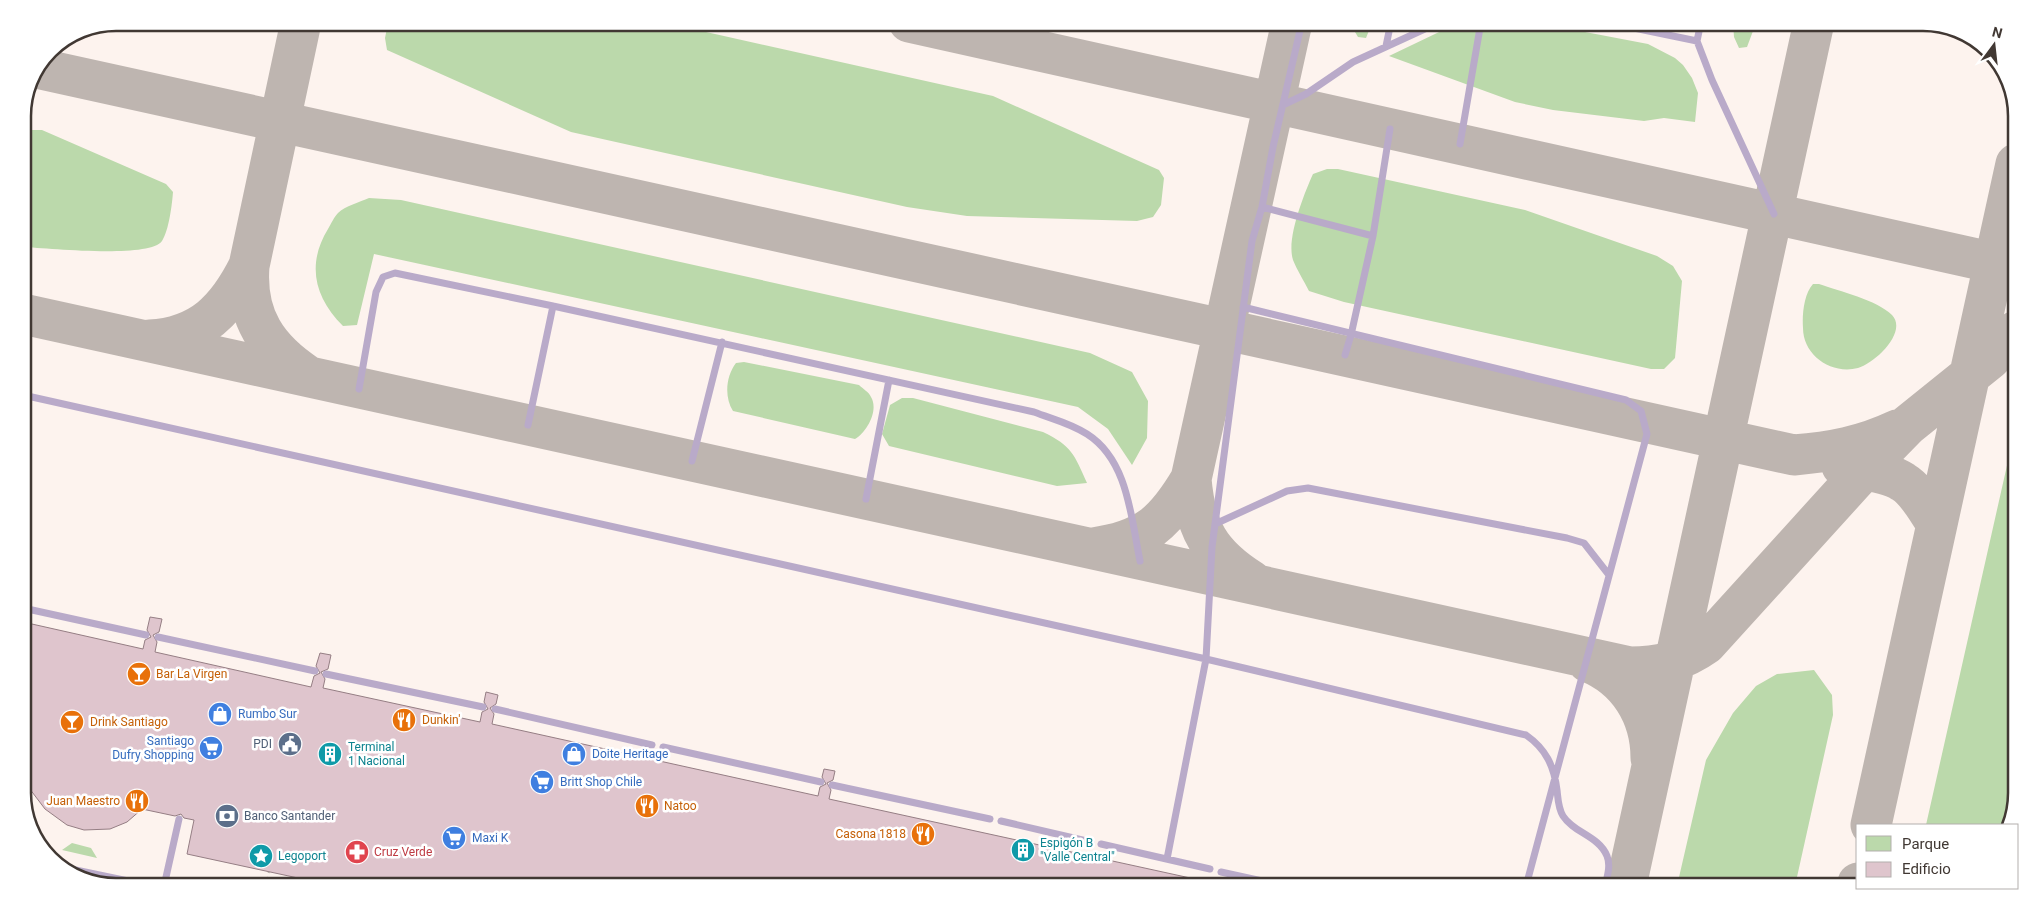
<svg xmlns="http://www.w3.org/2000/svg" width="2039" height="909" font-family="Roboto,sans-serif">
  <style>
    .green { fill: #bbd9ab }
    .lines { fill: none; stroke-linecap: round; stroke-linejoin: round }
    .taxiway { stroke: #beb5b0; stroke-width: 41 }
    .building { fill: #dfc5cd; stroke: #957e84 }
    .path { stroke: #b7ada8; stroke-width: 2.5; stroke-dasharray: 1 4; stroke-linecap: butt }
    .lane { stroke: #b9aac9; stroke-width: 7 }
    .labels { text-anchor: middle; dominant-baseline: central; stroke-width: 5; stroke-linejoin: round; paint-order: stroke }
    .food-label { font-size: 12px; fill: #c56008; stroke: #fff; text-anchor: start }
    .shop-label { font-size: 12px; fill: #366cbe; stroke: #fff; text-anchor: start }
    .service-label { font-size: 12px; fill: #4e5e75; stroke: #fff; text-anchor: end }
    .culture-label { font-size: 12px; fill: #0d838f; stroke: #fff; text-anchor: start }
    .health-label { font-size: 12px; fill: #be3a42; stroke: #fff; text-anchor: start }
    .rim { fill: none; stroke: #413833; stroke-width: 2.5 }
  </style>
  <rect width="100%" height="100%" fill="#fdf3ee"/>
  <path class="green" d="M1460 22 1538 23 1648 44 1675 58 1683 65 1692 78 1698 93 1695 122 1664 118 1644 121 1553 110 1515 102 1389 56Z
    M388 23H666L993 96 1159 170 1164 178 1161 205 1153 217 1137 221 967 216 907 207 571 132 387 50 385 38Z
    M1355 23H1372L1366 38 1358 37 1355 32Z
    M1733 23H1756L1747 47 1739 48 1734 37Z
    M23 130H42L166 184 173 192C172 205 169 230 162 241 149 259 47 248 23 247Z
    M1327 169H1338L1525 210 1657 256 1673 266 1682 281 1675 358 1664 369H1651L1344 302 1309 291C1304 281 1297 270 1293 260 1286 239 1304 194 1313 174Z
    M369 198 401 200 1090 353 1132 372 1148 401 1147 438 1132 465 1108 429 1078 407 374 254 357 325 343 326C315 298 306 265 328 229 331 224 334 217 338 213 345 206 360 202 369 198Z
    M1813 284H1819C1839 291 1877 300 1892 315 1908 332 1875 363 1858 368 1831 375 1803 355 1803 328 1802 314 1804 294 1813 284Z
    M744 362 859 385C863 389 869 392 871 397 879 410 867 432 855 439L733 411C724 397 726 376 736 363Z
    M902 398H913L1043 432C1072 446 1074 454 1087 483L1057 486 889 446 882 434 890 405Z
    M2016 438V793L2010 825H1926L2008 461Z
    M1814 670 1832 695 1833 715 1795 886H1677L1706 760 1733 713 1756 686 1777 674Z
    M72 843 91 848 97 858 62 850Z"/>
  <g class="lines">
    <path class="taxiway" d="M909 22 1995 263 2016 266
      M41 69 1794 455C1831 452 1863 446 1897 430
      M249 266C245 317 267 349 308 376
      M23 314 1630 667C1659 667 1682 661 1706 644L1863 471 1908 425 1990 359 2016 331
      M150 340C201 337 227 310 249 266L301 22
      M1842 466C1861 470 1887 471 1903 482 1918 491 1927 510 1937 524
      M1191 479C1195 528 1209 554 1252 581
      M1093 548C1145 541 1165 523 1191 479L1292 22
      M1588 662C1628 678 1651 715 1651 758
      M1871 825 2016 164
      M1626 886 1814 22
      M1857 886 1858 883"/>
  </g>
  <path class="building" d="M150 617 162 619 159 632 153 635 157 642 155 652 311 687 314 676 320 673 316 666 320 653 331 655 328 669 321 672 325 679 323 688 480 722 482 712 488 709 484 702 486 692 498 695 496 704 490 708 494 714 492 724 818 796 820 787 826 784 822 777 824 769 835 771 833 780 827 783 831 790 829 799 1204 881V886H335L187 854 194 820 184 818 181 814 175 816 142 809 127 822 110 829 84 830 67 825 45 809 23 780V622L143 649 145 640 151 637 147 630Z"/>
  <g class="lines">
    <path class="path" d="M269 872 267 884 279 886"/>
    <path class="lane" d="M1605 22 1697 41 1701 22
      M1697 41 1712 80 1774 214
      M1386 46 1391 22
      M1283 105 1306 94 1353 62 1440 22
      M1460 144 1481 22
      M1262 207 1373 236
      M1243 307 1626 400 1641 411 1647 434 1526 886
      M1345 355 1351 335 1373 236 1390 129
      M359 389 376 292 383 277 395 273 553 306 1034 412C1052 419 1070 423 1087 434 1128 460 1131 517 1140 561
      M23 395 1206 659 1526 735C1546 749 1554 766 1557 790 1558 798 1558 808 1563 816 1574 833 1599 836 1607 856 1611 866 1607 877 1605 886
      M528 425 553 306
      M692 461 722 342
      M866 499 889 380
      M1215 524 1287 491 1308 488 1567 538 1584 543 1609 575
      M23 608 146 635
      M158 637 315 671
      M326 674 483 707
      M495 709 652 745
      M663 747 821 782
      M832 785 990 819
      M1001 821 1091 842
      M1101 844 1210 869
      M1167 859 1206 659 1212 547 1252 241 1262 207 1273 147 1302 22
      M66 868 152 886
      M1221 872 1286 886
      M164 886 179 819"/>
  </g>
  <defs>
    <g id="bar-disc" transform="scale(1.25)"><circle r="9.5" fill="#e8710a" stroke="#fff"/><path d="M-6-5H6L.8 .8V4.5H3.5V6h-7V4.5H-.8V.8Z" fill="#fff"/></g>
    <g id="shop-disc" transform="scale(1.25)"><circle r="9.5" fill="#3f7fe0" stroke="#fff"/><path d="M-5-2.5h2.3a2.7 3.5 0 0 1 5.4 0H5L5.5 6h-11ZM-1.5-2.5h3a1.5 2.3 0 0 0-3 0Z" fill="#fff"/></g>
    <g id="restaurant-disc" transform="scale(1.25)"><circle r="9.5" fill="#e8710a" stroke="#fff"/><path d="M-5-6h1v4h1v-4h1v4h1v-4h1v5L-1.5 .5V6h-2V.5L-5-1ZM5-6V6H3V1.5H1.5Q1.5-4 5-6Z" fill="#fff"/></g>
    <g id="civic-disc" transform="scale(1.25)"><circle r="9.5" fill="#5c6f8a" stroke="#fff"/><path d="M-.6-6.5H3V-4.5H.6V-3L4-1V1h2V6H-6V1h2V-1L-.6-3ZM-1.2 2.5V6h2.4V2.5Z" fill="#fff"/></g>
    <g id="supermarket-disc" transform="scale(1.25)"><circle r="9.5" fill="#3f7fe0" stroke="#fff"/><path d="M-6-5.5h2.5l.6 2H6L4.5 2H-2.5L-4.4-4H-6ZM-1.5 3.2a1.3 1.3 0 1 0 .1 0ZM3 3.2a1.3 1.3 0 1 0 .1 0Z" fill="#fff"/></g>
    <g id="building-disc" transform="scale(1.25)"><circle r="9.5" fill="#0f9aa8" stroke="#fff"/><path d="M-4-6H4V6H1V3H-1V6H-4ZM-2.5-4.3h1.7v1.8h-1.7ZM.8-4.3h1.7v1.8H.8ZM-2.5-1h1.7V.8h-1.7ZM.8-1h1.7V.8H.8Z" fill="#fff"/></g>
    <g id="bank-disc" transform="scale(1.25)"><circle r="9.5" fill="#5c6f8a" stroke="#fff"/><path d="M-6-4H6V4H-6ZM0-2.3a2.3 2.3 0 1 0 0 4.6a2.3 2.3 0 1 0 0-4.6Z" fill="#fff"/></g>
    <g id="pharmacy-disc" transform="scale(1.25)"><circle r="9.5" fill="#e0444e" stroke="#fff"/><path d="M-2-6h4v4h4v4h-4v4h-4v-4h-4v-4h4Z" fill="#fff"/></g>
    <g id="sight-disc" transform="scale(1.25)"><circle r="9.5" fill="#0f9aa8" stroke="#fff"/><path d="M0-6L1.8-2.2L6-1.7L2.9 1.2L3.7 5.4L0 3.3L-3.7 5.4L-2.9 1.2L-6-1.7L-1.8-2.2Z" fill="#fff"/></g>
  </defs>
  <g fill-rule="evenodd">
    <use href="#bar-disc" x="139" y="674"/>
    <use href="#shop-disc" x="220" y="714"/>
    <use href="#restaurant-disc" x="404" y="720"/>
    <use href="#bar-disc" x="72" y="722"/>
    <use href="#civic-disc" x="290" y="744"/>
    <use href="#supermarket-disc" x="211" y="748"/>
    <use href="#building-disc" x="330" y="754"/>
    <use href="#shop-disc" x="574" y="754"/>
    <use href="#supermarket-disc" x="542" y="782"/>
    <use href="#restaurant-disc" x="137" y="801"/>
    <use href="#restaurant-disc" x="647" y="806"/>
    <use href="#bank-disc" x="227" y="816"/>
    <use href="#restaurant-disc" x="923" y="834"/>
    <use href="#supermarket-disc" x="454" y="838"/>
    <use href="#building-disc" x="1023" y="850"/>
    <use href="#pharmacy-disc" x="357" y="852"/>
    <use href="#sight-disc" x="261" y="856"/>
  </g>
  <g class="labels">
    <g class="food-label">
      <text x="156" y="674">Bar La Virgen</text>
      <text x="422" y="720">Dunkin'</text>
      <text x="90" y="722">Drink Santiago</text>
      <text x="120" y="801" text-anchor="end">Juan Maestro</text>
      <text x="664" y="806">Natoo</text>
      <text x="906" y="834" text-anchor="end">Casona 1818</text>
    </g>
    <g class="shop-label">
      <text x="238" y="714">Rumbo Sur</text>
      <text x="194" y="741" text-anchor="end">Santiago<tspan x="194" dy="14">Dufry Shopping</tspan></text>
      <text x="592" y="754">Doite Heritage</text>
      <text x="560" y="782">Britt Shop Chile</text>
      <text x="472" y="838">Maxi K</text>
    </g>
    <g class="service-label">
      <text x="272" y="744">PDI</text>
      <text x="244" y="816" text-anchor="start">Banco Santander</text>
    </g>
    <g class="culture-label">
      <text x="348" y="747">Terminal<tspan x="348" dy="14">1 Nacional</tspan></text>
      <text x="1040" y="843">Espigón B<tspan x="1040" dy="14">"Valle Central"</tspan></text>
      <text x="278" y="856">Legoport</text>
    </g>
    <g class="health-label">
      <text x="374" y="852">Cruz Verde</text>
    </g>
  </g>
  <path d="M0 0H2039V909H0ZM116 31H1923A85 85 0 0 1 2008 116V793A85 85 0 0 1 1923 878H116A85 85 0 0 1 31 793V116A85 85 0 0 1 116 31Z" fill="#fff" fill-rule="evenodd"/>
  <path class="rim" d="M116 31H1923A85 85 0 0 1 2008 116V793A85 85 0 0 1 1923 878H116A85 85 0 0 1 31 793V116A85 85 0 0 1 116 31Z"/>
  <rect x="1856" y="824" width="162" height="65" fill="#ffffff" stroke="#b3afad"/>
  <rect x="1866" y="836" width="25" height="15" fill="#bbd9ab" stroke="#b3afad"/>
  <text x="1902" y="849" font-size="15" fill="#413833">Parque</text>
  <rect x="1866" y="862" width="25" height="15" fill="#dfc5cd" stroke="#b3afad"/>
  <text x="1902" y="874" font-size="15" fill="#413833">Edificio</text>
  <g transform="translate(1994 45) rotate(15)" stroke="#ffffff" stroke-width="4" paint-order="stroke">
  <path d="M0-4L9 19L0 12L-9 19Z" fill="#413833"/>
  <text y="-8" font-size="14" font-weight="bold" text-anchor="middle" fill="#413833">N</text>
  </g>
</svg>
